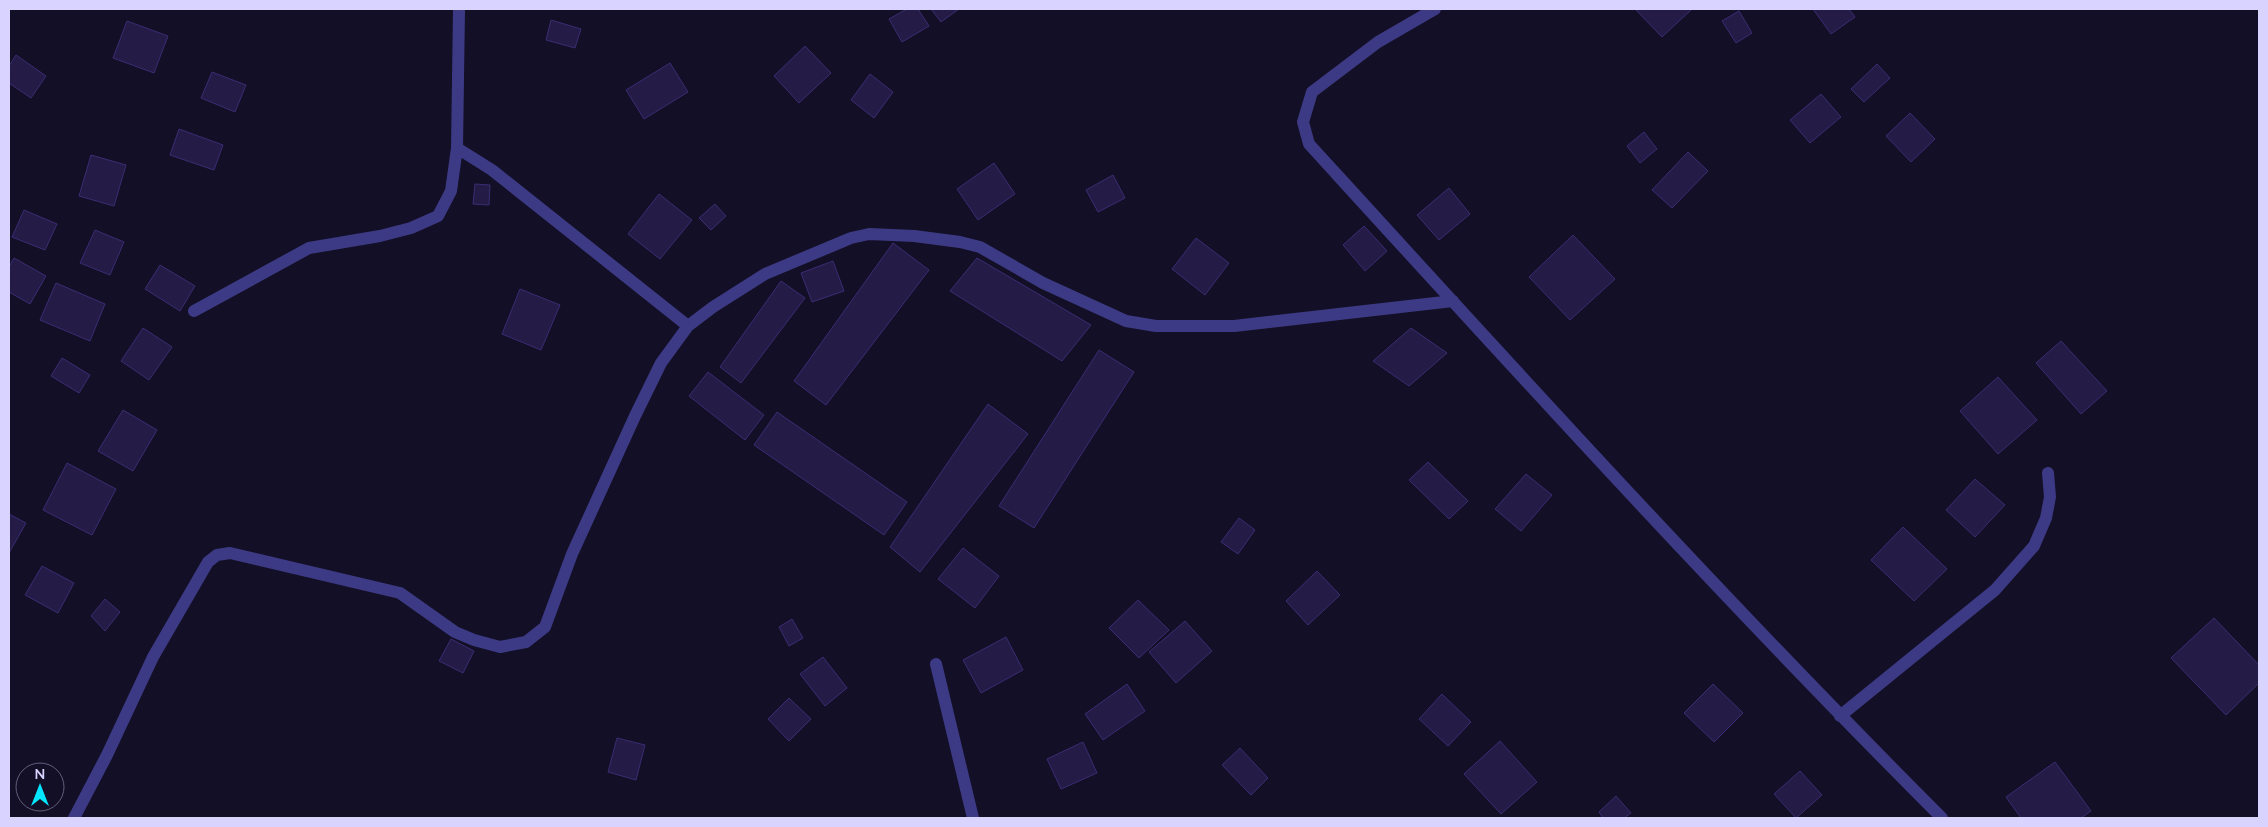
<svg xmlns="http://www.w3.org/2000/svg" width="2268" height="827" font-family="Lato,sans-serif">
  <style>
    .building { fill: #241b47; stroke: #3b2d73 }
    .lines { fill: none; stroke-linecap: round; stroke-linejoin: round }
    .minor { stroke: #3d3a85; stroke-width: 12 }
  </style>
  <rect width="100%" height="100%" fill="#130f26"/>
  <path class="building" d="M907 9H918L929 26 902 42 889 19Z
    M931 9H959L941 22Z
    M1635 9H1692L1662 37Z
    M1813 9H1849L1855 17 1831 34Z
    M1739 11 1752 33 1736 43 1722 21Z
    M551 20 581 29 575 48 546 40Z
    M127 21 168 36 154 73 113 58Z
    M805 46 831 73 799 103 774 76Z
    M16 55 46 76 31 98 9 83V66Z
    M670 63 688 92 644 119 626 90Z
    M1877 64 1890 78 1864 102 1851 89Z
    M212 72 246 85 235 112 201 98Z
    M870 74 893 92 874 118 851 100Z
    M1821 94 1841 117 1810 143 1790 120Z
    M1910 113 1935 139 1911 162 1886 136Z
    M179 129 223 145 214 170 170 155Z
    M1644 132 1657 149 1640 163 1627 146Z
    M1688 152 1708 171 1672 208 1652 190Z
    M91 155 126 165 114 206 79 196Z
    M994 163 1015 194 978 220 957 189Z
    M1113 175 1125 198 1098 212 1086 190Z
    M475 184 490 185 489 205 473 204Z
    M1449 188 1470 214 1439 240 1417 215Z
    M659 194 692 220 660 259 628 234Z
    M715 204 726 216 711 230 699 218Z
    M24 210 57 224 45 250 12 237Z
    M1364 226 1387 251 1365 271 1343 245Z
    M95 230 124 242 110 275 80 263Z
    M1573 235 1615 279 1570 320 1529 277Z
    M1196 238 1229 263 1205 295 1172 269Z
    M893 243 929 270 826 405 794 381Z
    M14 258 46 276 30 304 9 292V267Z
    M977 258 1091 325 1062 361 950 291Z
    M833 261 844 291 812 302 801 273Z
    M160 265 195 286 180 311 145 289Z
    M781 281 805 298 741 383 720 367Z
    M56 283 105 304 90 341 40 320Z
    M520 289 560 305 541 350 502 334Z
    M143 328 172 347 149 380 121 361Z
    M1411 328 1447 353 1409 386 1373 361Z
    M2061 341 2107 391 2081 414 2036 363Z
    M1099 350 1134 372 1034 528 999 506Z
    M62 358 90 375 79 393 51 376Z
    M708 372 764 415 745 440 689 396Z
    M1998 377 2037 420 1998 454 1960 411Z
    M988 404 1028 434 920 572 890 547Z
    M123 410 157 430 133 471 98 451Z
    M777 412 907 502 884 535 754 445Z
    M1428 462 1468 501 1449 519 1409 480Z
    M67 463 116 489 92 535 43 510Z
    M1526 474 1552 495 1521 531 1495 509Z
    M1975 479 2005 505 1975 537 1946 510Z
    M9 514 26 523 9 553Z
    M1239 518 1255 530 1238 554 1221 542Z
    M1903 527 1947 569 1914 601 1871 560Z
    M963 548 999 576 975 608 938 579Z
    M42 566 74 583 58 613 25 595Z
    M1317 571 1340 595 1308 625 1286 601Z
    M105 599 120 612 105 631 91 616Z
    M1138 600 1169 630 1139 658 1109 628Z
    M2214 618 2259 665V683L2226 715 2171 658Z
    M792 619 803 638 789 646 779 627Z
    M1185 621 1212 651 1176 683 1149 652Z
    M1006 637 1023 670 981 693 963 660Z
    M451 639 474 651 463 673 439 661Z
    M823 657 847 688 825 706 800 674Z
    M1127 684 1145 711 1103 740 1085 714Z
    M1713 684 1743 713 1714 742 1684 713Z
    M1442 694 1471 722 1448 746 1419 719Z
    M789 698 811 719 789 741 768 719Z
    M617 738 645 745 636 780 608 772Z
    M1500 741 1537 782 1501 814 1464 774Z
    M1083 742 1097 773 1061 789 1047 759Z
    M1240 748 1268 778 1251 795 1222 765Z
    M2055 762 2091 811 2081 818H2021L2006 797Z
    M1800 771 1822 795 1796 818 1774 794Z
    M1616 796 1631 813 1624 818H1603L1599 812Z"/>
  <g class="lines">
    <path class="minor" d="M1435 9 1378 42 1312 92 1303 122 1309 144C1517 372 1724 600 1942 818
      M457 148 492 170 688 326 713 307 765 274 851 238 869 234 914 236 960 242 980 247 1043 283 1126 321 1156 326H1234L1453 301
      M194 311 309 248 380 236 411 228 438 216 451 191 457 148 459 9
      M936 664 973 818
      M1840 716 1995 590 2034 546 2046 518 2050 497 2048 473
      M74 818 107 755 153 657 208 562 217 555 230 553 400 593 455 632 474 640 500 647 526 642 545 627 572 554 635 416 661 363 688 326"/>
  </g>
  <rect width="2268" height="827" fill="none" stroke="#d9d4ff" stroke-width="20"/>
  <g transform="translate(40 787)"><circle r="24" fill="#130f26" stroke="#625e7d"/>
  <path d="M0-4L9 19L0 12L-9 19Z" fill="#00e5ff"/>
  <text y="-8" font-size="14" font-weight="bold" text-anchor="middle" fill="#d9d4ff">N</text>
  </g>
</svg>
